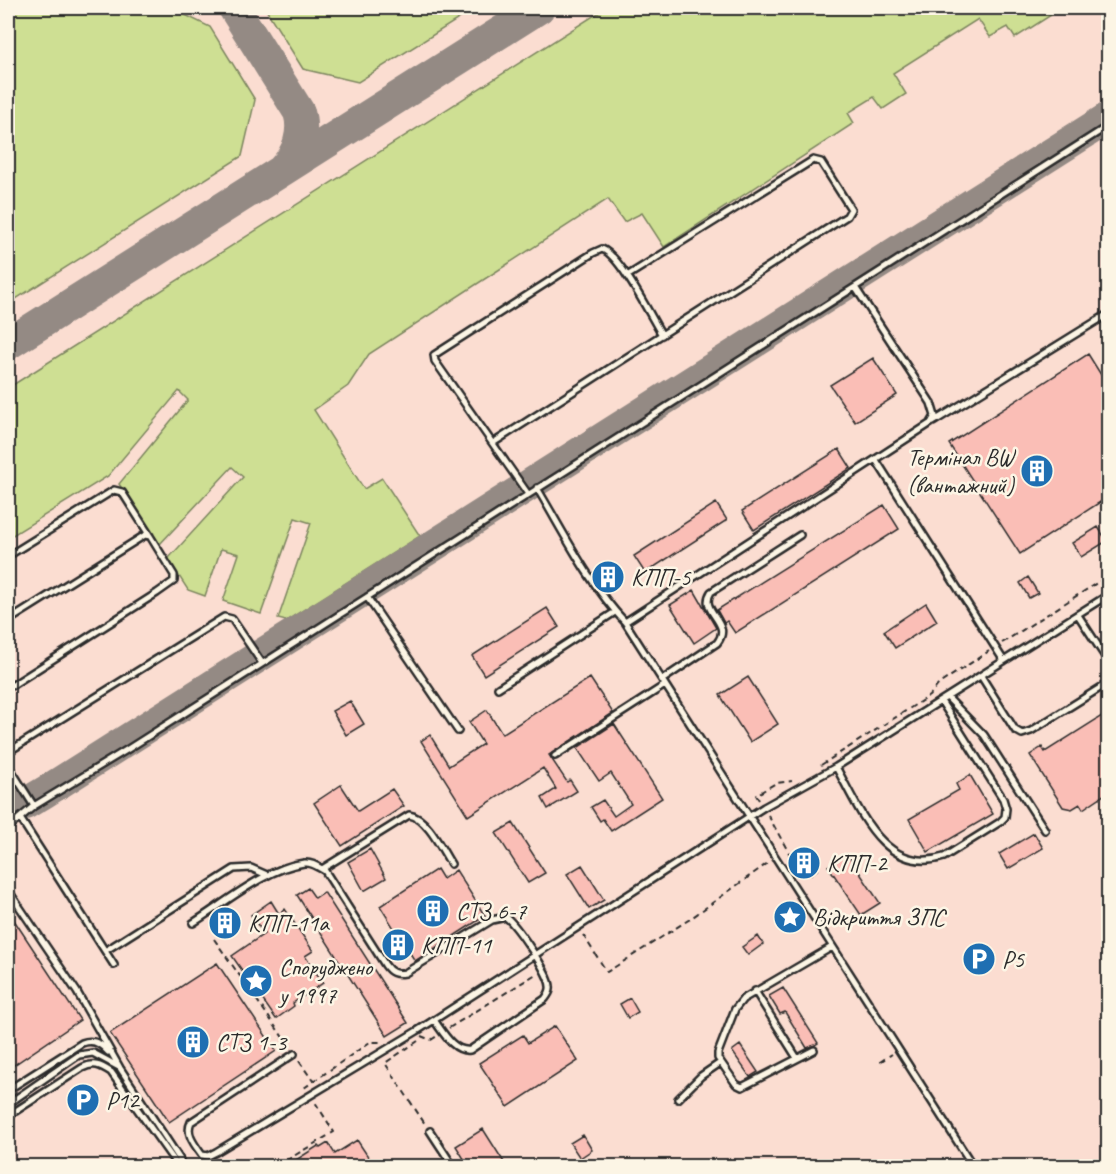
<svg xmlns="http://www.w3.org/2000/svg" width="1116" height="1174" font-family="Caveat,sans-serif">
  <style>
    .built { fill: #fbddd1 }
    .green { fill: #cedf93; stroke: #7c855f; stroke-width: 1.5 }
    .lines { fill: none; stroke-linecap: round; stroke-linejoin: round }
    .taxiway { stroke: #948a84; stroke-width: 32 }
    .building { fill: #fabeb6; stroke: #2b2b2b; stroke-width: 1.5 }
    .lane-casing { stroke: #2b2b2b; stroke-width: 10 }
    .path { stroke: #2b2b2b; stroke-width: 2; stroke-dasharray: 6 4.5; stroke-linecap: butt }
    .lane { stroke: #fcf5e5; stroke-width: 5 }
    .labels { text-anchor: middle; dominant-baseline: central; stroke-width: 5; stroke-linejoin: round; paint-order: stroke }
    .poi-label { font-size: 24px; fill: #2b2b2b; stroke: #fcf5e5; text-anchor: start }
  </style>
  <rect width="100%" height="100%" fill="#fceadc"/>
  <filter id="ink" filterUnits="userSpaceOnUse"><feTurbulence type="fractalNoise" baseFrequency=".0167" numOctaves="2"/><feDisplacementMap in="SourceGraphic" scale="12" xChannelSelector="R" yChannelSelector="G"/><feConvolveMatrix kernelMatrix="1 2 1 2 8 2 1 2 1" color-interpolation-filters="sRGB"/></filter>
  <g filter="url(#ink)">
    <path class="built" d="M8 8H1108V1166H8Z"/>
    <path class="green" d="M8 8H171L210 27 255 100 242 156 8 304Z
      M265 8H476L358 82 303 69Z
      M606 8H1062L1015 38 1008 27 990 37 978 19 893 73 906 94 883 109 874 97 848 113 854 123 664 247 642 213 624 222 608 199 369 354 348 386 314 410 364 489 382 478 420 536 286 621 278 619 311 523 295 518 261 614 223 601 239 554 221 549 205 596 188 590 168 559 243 477 232 467 159 545 119 484 188 400 179 391 108 476 8 538V388Z"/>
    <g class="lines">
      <path class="taxiway" d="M234 8 299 112C305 132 298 154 283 169
        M8 344 539 8
        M8 808 25 804 45 792 1108 118"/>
    </g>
    <path class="building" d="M1088 354 1108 386V497L1020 554 949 444Z
      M873 358 897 395 855 422 830 385Z
      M839 449 851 468 754 530 742 511Z
      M716 503 727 520 645 573 634 556Z
      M884 505 899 529 735 633 727 621 724 623 717 610Z
      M1098 527 1107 541 1081 557 1072 543Z
      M608 564 620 582 607 591 595 573Z
      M1028 577 1038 593 1029 598 1020 583Z
      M694 590 716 628 694 643 670 605Z
      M926 603 937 621 895 648 884 631Z
      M547 608 559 627 484 675 472 656Z
      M748 677 778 724 750 742 720 695Z
      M590 678 613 713 549 755 567 782 570 780 577 791 548 809 542 798 556 789 543 768 468 816 421 741 430 735 449 766 483 744 469 722 487 710 502 734Z
      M350 701 364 724 346 735 332 711Z
      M1108 712V792L1083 809 1080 804 1072 809 1063 807 1030 755 1042 747 1045 752Z
      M614 724 662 798 611 831 603 819 600 821 591 807 603 800 614 816 631 804 611 773 599 781 577 748Z
      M970 775 993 814 928 852 909 819 959 790 956 784Z
      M341 785 358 811 392 789 404 806 342 846 314 803Z
      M513 823 545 873 528 883 496 833Z
      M1034 833 1043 848 1008 869 999 854Z
      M370 849 386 878 364 891 348 862Z
      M807 853 818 869 811 874 805 866 797 871 792 864Z
      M847 854 880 903 861 915 828 866Z
      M582 865 604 900 589 909 567 874Z
      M437 869 443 879 456 870 485 916 415 961 408 950 399 956 388 939 397 933 380 906Z
      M308 888 315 898 324 892 408 1023 387 1036 297 895Z
      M271 901 279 914 285 909 313 951 305 956 323 983 293 1003 294 1006 276 1019 232 956 264 934 251 915Z
      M8 911 80 1020 8 1069Z
      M231 912 237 921 218 933 212 924Z
      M758 936 763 944 748 955 742 947Z
      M217 963 276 1051 169 1122 110 1033Z
      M783 988 818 1043 815 1045 807 1048 785 1012 780 1014 769 996Z
      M630 998 638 1012 628 1018 620 1004Z
      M555 1026 578 1061 508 1107 479 1063 523 1035 528 1043Z
      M740 1045 758 1072 750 1077 732 1051Z
      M483 1129 507 1167H469L456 1146Z
      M583 1135 592 1150 580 1158 570 1143Z
      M357 1140 369 1158 356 1167H285L318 1146 320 1148 328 1143 335 1154Z"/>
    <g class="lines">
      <g class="lane-casing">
        <path id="lane" d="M855 287 1108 126
          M933 422 1108 314
          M493 443 847 216 851 209 821 162 813 160 627 276
          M876 460 1004 661
          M537 488C564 533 589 584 625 622L973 1166
          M528 494 435 361 434 355 593 253 602 249C620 255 651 317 662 335
          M8 556 114 490 122 492 150 536
          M367 597 458 731
          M1078 615 1108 661
          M8 621 145 535 150 536 174 575V581L157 593 8 688
          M981 676 1015 730 1022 734 1031 731 1108 683
          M662 680 717 643C734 622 698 612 711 592L800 535
          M498 688 615 612
          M947 697 984 735 1045 830
          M8 752 224 617 232 619 262 663
          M555 756 665 685
          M8 765 34 806 8 828
          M836 767C859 808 884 876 944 857L1000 822 1005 817 1006 809 1003 799 941 701
          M34 806 128 749 855 287 931 403 935 416 931 423 625 622
          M20 818 105 951 234 869 251 868 267 875
          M322 869 409 815C427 817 442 850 451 864
          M8 890 77 992 120 1068 179 1158 182 1166
          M193 923C225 903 266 868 304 863 312 862 318 867 325 871L385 965C390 972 395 975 405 973L492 920 506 917C517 926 549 973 550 986 551 991 548 995 545 999L470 1050C453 1052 443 1032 434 1020
          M105 951 114 965
          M755 991 797 1058
          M814 1050 742 1087 736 1084 718 1058V1053L735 1009 743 999 832 947
          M294 1054 191 1122C185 1134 195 1145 202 1155L208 1156 216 1152 417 1031 764 807 836 767 1108 595
          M8 1090 82 1043C92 1039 101 1043 108 1052
          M678 1099 701 1076 720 1063
          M8 1104 79 1055 93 1053 119 1067
          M8 1116 82 1068C94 1062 100 1065 111 1072L175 1162V1166
          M430 1131 453 1166"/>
      </g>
      <path class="path" d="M1002 643 1108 576
        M821 765 929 696 939 684 989 651
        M759 800 756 795 776 783 792 781
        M768 815 794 862
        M583 935 607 972 690 919 768 863
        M214 939 289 1046
        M449 1028 536 974
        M421 1036 431 1040 437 1036
        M418 1041 385 1063 425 1124
        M299 1061 313 1081
        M880 1062 892 1054
        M304 1088 370 1042H382
        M277 1166 334 1132 315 1102"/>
      <use href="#lane" class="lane"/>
    </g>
  </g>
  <defs>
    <g id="building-disc" transform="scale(1.725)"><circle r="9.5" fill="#1f6fb2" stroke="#fcf5e5"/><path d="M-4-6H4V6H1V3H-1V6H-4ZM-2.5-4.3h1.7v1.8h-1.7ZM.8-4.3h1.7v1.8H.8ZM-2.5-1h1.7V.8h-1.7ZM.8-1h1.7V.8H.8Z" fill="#fff"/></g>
    <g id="sight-disc" transform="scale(1.725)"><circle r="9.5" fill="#1f6fb2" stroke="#fcf5e5"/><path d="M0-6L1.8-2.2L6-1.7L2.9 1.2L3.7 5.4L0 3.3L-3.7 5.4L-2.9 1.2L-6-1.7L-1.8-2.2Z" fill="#fff"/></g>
    <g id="parking-disc" transform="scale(1.725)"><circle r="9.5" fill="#1f6fb2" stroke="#fcf5e5"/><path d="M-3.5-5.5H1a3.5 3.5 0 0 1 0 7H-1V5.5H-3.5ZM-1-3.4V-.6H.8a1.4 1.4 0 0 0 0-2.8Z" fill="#fff"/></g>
  </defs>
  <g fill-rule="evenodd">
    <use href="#building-disc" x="1037" y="471"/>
    <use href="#building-disc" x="608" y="577"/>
    <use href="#building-disc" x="804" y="863"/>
    <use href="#building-disc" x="433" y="911"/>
    <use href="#sight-disc" x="790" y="917"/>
    <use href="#building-disc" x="225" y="923"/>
    <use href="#building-disc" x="398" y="945"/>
    <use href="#parking-disc" x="979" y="959"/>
    <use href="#sight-disc" x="256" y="981"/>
    <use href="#building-disc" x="193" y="1042"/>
    <use href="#parking-disc" x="83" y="1100"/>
  </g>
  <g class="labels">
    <g class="poi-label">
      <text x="1014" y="457" text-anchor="end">Термінал BW<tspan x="1014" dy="28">(вантажний)</tspan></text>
      <text x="631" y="577">КПП-5</text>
      <text x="827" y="863">КПП-2</text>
      <text x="456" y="911">СТЗ 6-7</text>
      <text x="813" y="917">Відкриття ЗПС</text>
      <text x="248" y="923">КПП-11а</text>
      <text x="421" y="945">КПП-11</text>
      <text x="1002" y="959">P5</text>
      <text x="279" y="967">Споруджено<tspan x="279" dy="28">у 1997</tspan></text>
      <text x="216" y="1042">СТЗ 1-3</text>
      <text x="106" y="1100">P12</text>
    </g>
  </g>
  <rect width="1116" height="1174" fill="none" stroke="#fcf5e5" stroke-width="30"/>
  <rect x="15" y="15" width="1086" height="1144" fill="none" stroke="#2b2b2b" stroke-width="2" filter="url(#ink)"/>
</svg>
